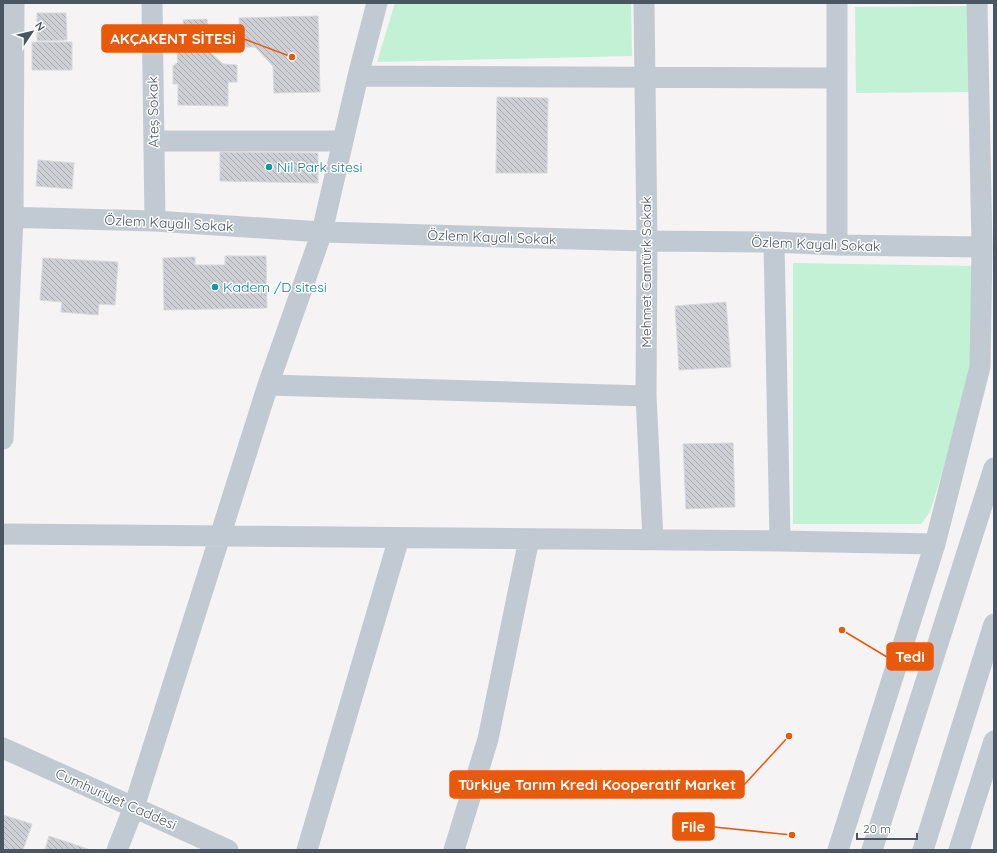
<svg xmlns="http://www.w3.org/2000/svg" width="997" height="853" font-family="Quicksand,sans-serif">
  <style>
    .park { fill: #c3f1d5 }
    .building { fill: url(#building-back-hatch); stroke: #d7d9de }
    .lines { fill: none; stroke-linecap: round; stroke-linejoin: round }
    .minor { stroke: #c1cad2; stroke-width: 21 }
    .culture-dot { fill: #0f9aa8; stroke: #fff; stroke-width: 1.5 }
    .labels { text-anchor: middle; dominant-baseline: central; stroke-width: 3; stroke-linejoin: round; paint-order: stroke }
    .street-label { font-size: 14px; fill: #4a5661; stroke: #fff }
    .culture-label { font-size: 14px; fill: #0d838f; stroke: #fff; text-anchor: start }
    .leader { fill: none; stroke: #e8590c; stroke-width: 1.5 }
    .callout-dot { fill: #e8590c; stroke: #fff; stroke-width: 1.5 }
    .callout { fill: #e8590c; stroke: #e8590c; stroke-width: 1.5 }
    .callout-label { font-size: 15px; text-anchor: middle; font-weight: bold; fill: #fff }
  </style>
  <defs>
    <pattern id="building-back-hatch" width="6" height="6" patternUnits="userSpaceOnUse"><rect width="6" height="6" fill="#cdcfd5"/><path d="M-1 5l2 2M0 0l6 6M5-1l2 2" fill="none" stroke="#a8abb0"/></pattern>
  </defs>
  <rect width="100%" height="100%" fill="#f5f3f3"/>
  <path class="park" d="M395 3H631L632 56 377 62Z
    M971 6 972 92 856 93 855 7Z
    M793 263 974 266 972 376 930 512 921 524H793Z"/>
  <path class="building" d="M37 13H66L67 40 37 41Z
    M318 16 320 92 274 93 273 66 255 47H240L239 18Z
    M207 19 209 51 223 64 237 65V82H228V106L178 105V84H173V66L178 62 176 40H185L183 20Z
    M32 42H72V70H32Z
    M497 97 548 98 547 173H496Z
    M220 152 318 153V183L220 181Z
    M38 160 74 163 72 189 36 186Z
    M225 256H266L267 308 164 310 163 258 195 257V265H225Z
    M43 258 118 262 115 305 99 304 98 315 61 312 62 302 40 300Z
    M726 302 731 367 679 370 675 306Z
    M733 443 735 507 686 509 683 444Z
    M3 815 32 824 23 850H3Z
    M49 836 91 850H45Z"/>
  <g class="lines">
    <path class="minor" d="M152 3 155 221
      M644 3 647 241 646 396 653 540
      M837 3V245
      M358 76 837 78
      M154 141H343
      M3 217 155 221 322 232 647 241 774 242 837 245 982 247
      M774 242 780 541
      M268 385 646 396
      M3 439 13 218 14 3
      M3 534 780 541 935 544
      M3 748 228 850
      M117 850 134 807 268 385 322 232 358 76 377 3
      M307 850 399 538
      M454 850 488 739 529 539
      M838 850 935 544 980 367 982 247 977 3
      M872 850 994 468
      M923 850 994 624
      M959 850 994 741"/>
  </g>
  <g class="culture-dot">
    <circle cx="269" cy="167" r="4"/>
    <circle cx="215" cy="287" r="4"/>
  </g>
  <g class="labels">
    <g class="street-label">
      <text transform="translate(153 112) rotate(-91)">Ateş Sokak</text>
      <text transform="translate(169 223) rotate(3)">Özlem Kayalı Sokak</text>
      <text transform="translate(492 237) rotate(2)">Özlem Kayalı Sokak</text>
      <text transform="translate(816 244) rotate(2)">Özlem Kayalı Sokak</text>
      <text transform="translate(646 272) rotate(-90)">Mehmet Cantürk Sokak</text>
      <text transform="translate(116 799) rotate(24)">Cumhuriyet Caddesi</text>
    </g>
    <g class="culture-label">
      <text x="277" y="167">Nil Park sitesi</text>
      <text x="223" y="287">Kadem /D sitesi</text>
    </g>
  </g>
  <path class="leader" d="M292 57L244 39M842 630L887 657M789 736L744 785M792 835L714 827"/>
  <g class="callout-dot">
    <circle cx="292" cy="57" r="4"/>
    <circle cx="842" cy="630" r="4"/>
    <circle cx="789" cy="736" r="4"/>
    <circle cx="792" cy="835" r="4"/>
  </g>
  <g class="callout">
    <rect x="102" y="25" width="142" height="27" rx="4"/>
    <rect x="887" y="643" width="46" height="27" rx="4"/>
    <rect x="450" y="771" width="294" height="27" rx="4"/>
    <rect x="673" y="813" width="41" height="27" rx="4"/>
  </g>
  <g class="callout-label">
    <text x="173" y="44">AKÇAKENT SİTESİ</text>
    <text x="910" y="662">Tedi</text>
    <text x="597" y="790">Türkiye Tarım Kredi Kooperatif Market</text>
    <text x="693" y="832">File</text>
  </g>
  <rect width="997" height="853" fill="none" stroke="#4a5661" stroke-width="8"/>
  <g transform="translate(32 32) rotate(55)" stroke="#ffffff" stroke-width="3" paint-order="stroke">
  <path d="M0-3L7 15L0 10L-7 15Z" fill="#4a5661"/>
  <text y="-6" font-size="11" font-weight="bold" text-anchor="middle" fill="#4a5661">N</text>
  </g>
  <path d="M857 833v6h60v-6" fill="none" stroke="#4a5661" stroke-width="2"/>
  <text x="863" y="833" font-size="12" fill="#4a5661" stroke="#ffffff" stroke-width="3" paint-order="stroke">20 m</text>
</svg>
